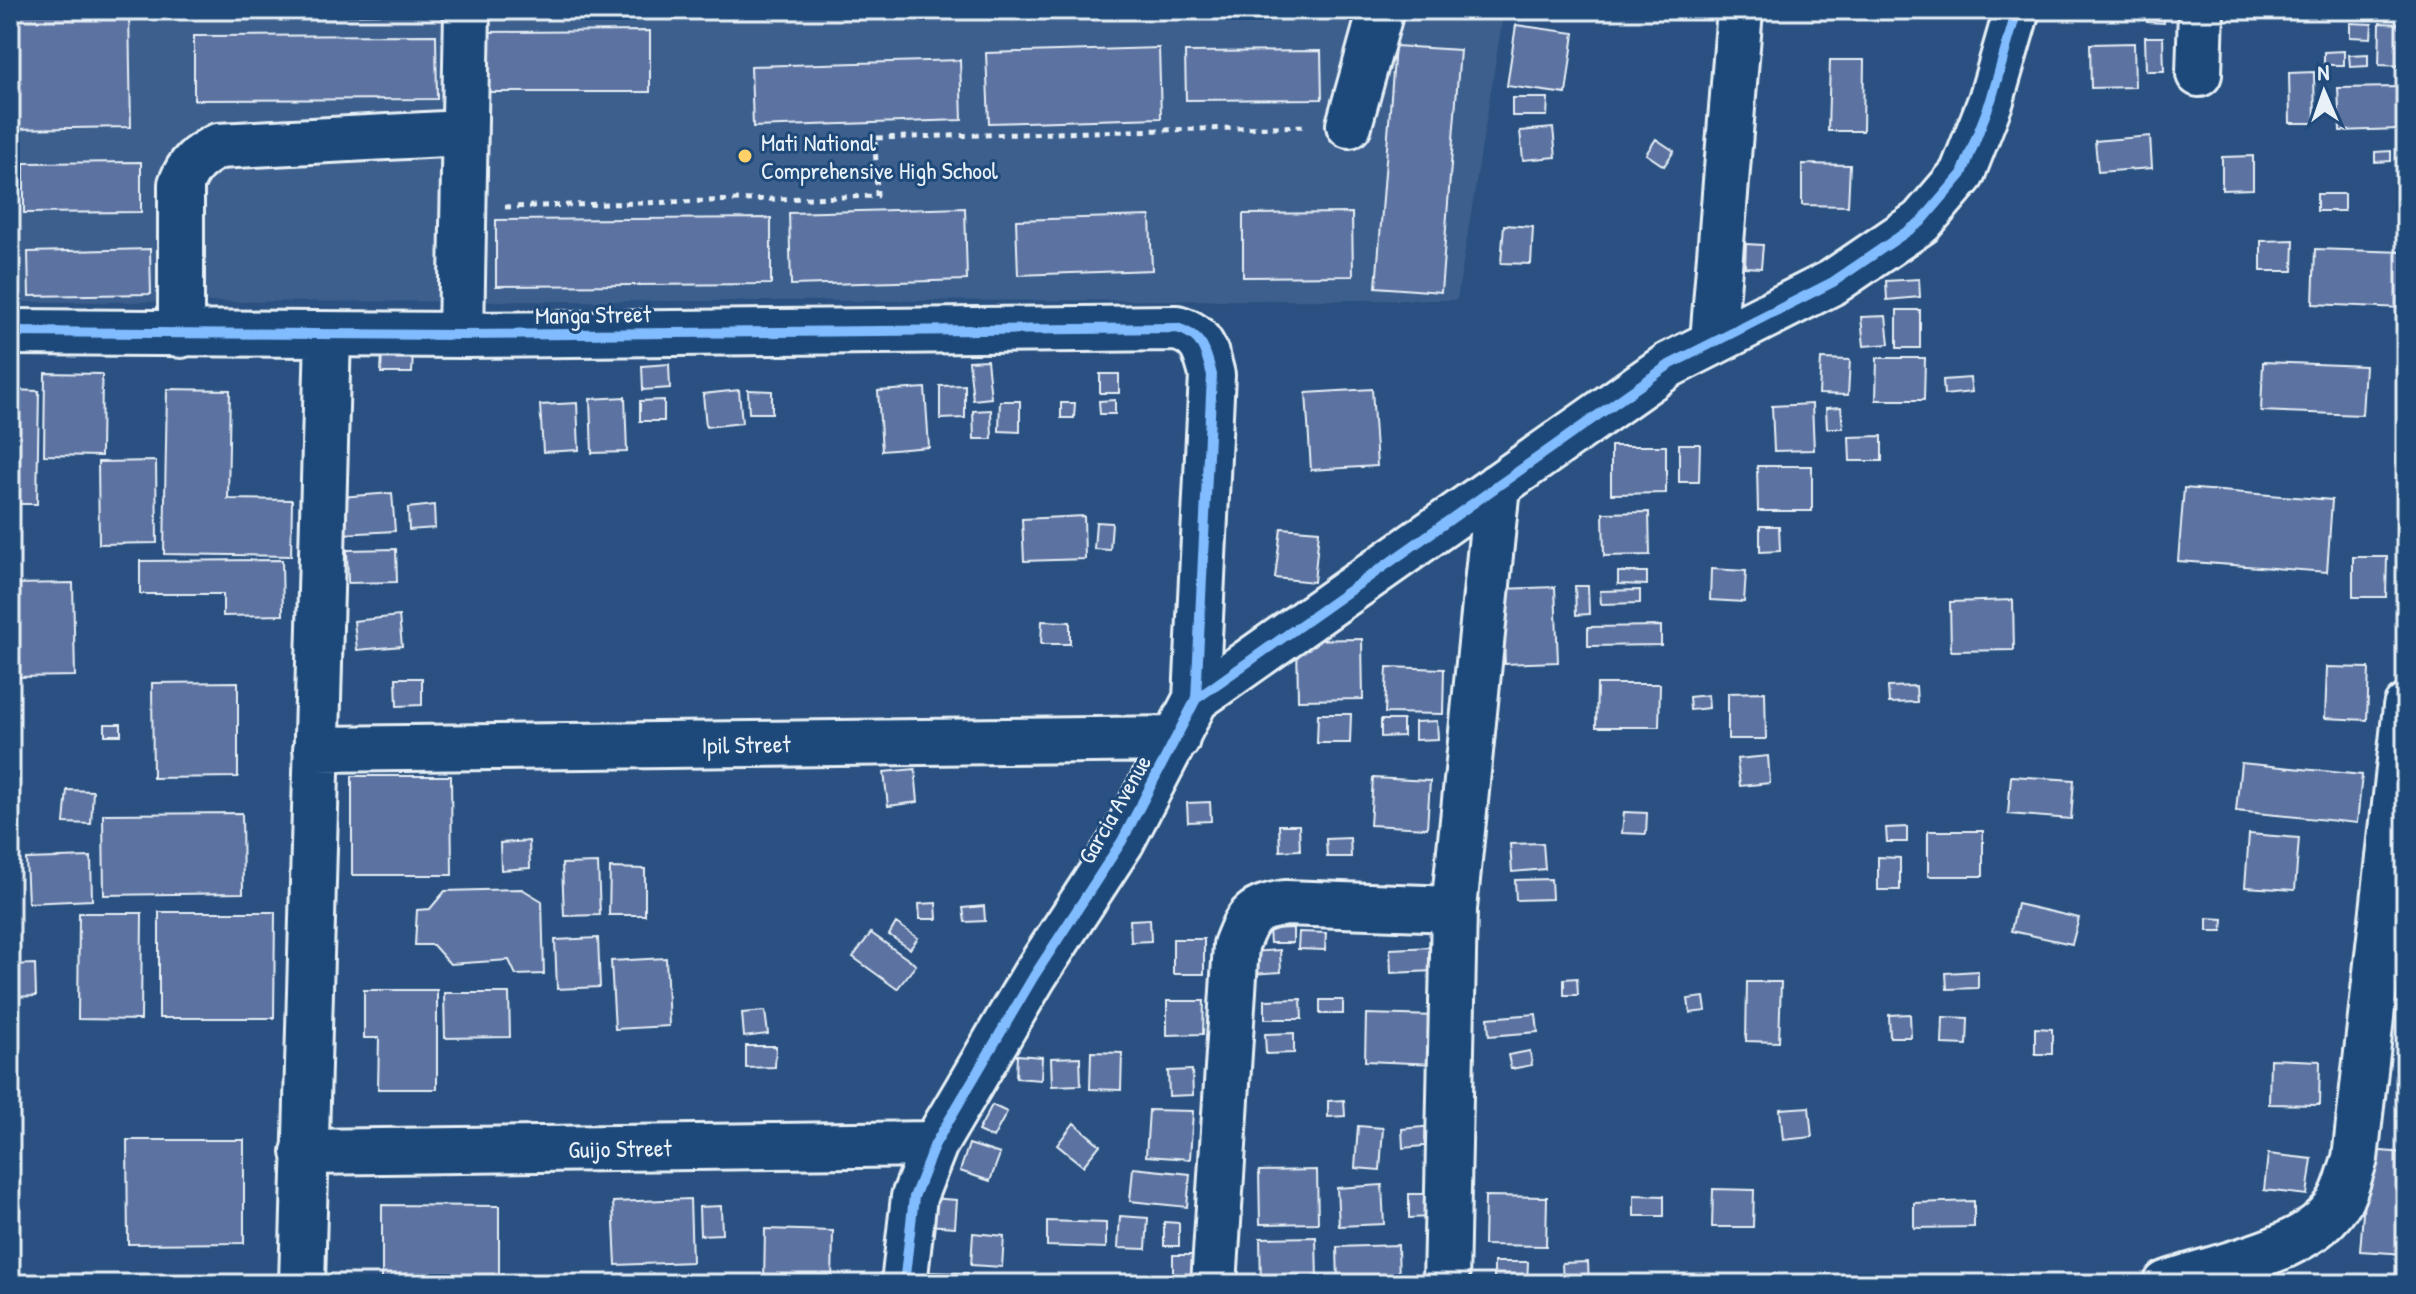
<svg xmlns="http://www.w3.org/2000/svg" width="2416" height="1294" font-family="'Patrick Hand',sans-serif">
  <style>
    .built { fill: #3c5e8d }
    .building { fill: #5c72a1; stroke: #e8f1f8; stroke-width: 2 }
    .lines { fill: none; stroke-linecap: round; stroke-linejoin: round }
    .minor-casing { stroke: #e8f1f8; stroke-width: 50 }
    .path { stroke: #e8f1f8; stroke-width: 5; stroke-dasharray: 6 6; stroke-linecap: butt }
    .minor { stroke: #1f4a7a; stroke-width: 44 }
    .cycleway-casing { stroke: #1f4a7a; stroke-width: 15 }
    .cycleway { stroke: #80bcff; stroke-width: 10 }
    .poi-dot { fill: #ffd166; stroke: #1f4a7a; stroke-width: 3 }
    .labels { text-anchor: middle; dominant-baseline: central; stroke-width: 6; stroke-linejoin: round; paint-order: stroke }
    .poi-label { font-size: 24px; fill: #e8f1f8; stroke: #1f4a7a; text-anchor: start }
    .street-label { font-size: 24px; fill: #e8f1f8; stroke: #1f4a7a }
  </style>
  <rect width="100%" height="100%" fill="#2a5181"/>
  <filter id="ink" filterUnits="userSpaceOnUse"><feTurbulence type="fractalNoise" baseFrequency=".0125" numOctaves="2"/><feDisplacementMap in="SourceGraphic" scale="16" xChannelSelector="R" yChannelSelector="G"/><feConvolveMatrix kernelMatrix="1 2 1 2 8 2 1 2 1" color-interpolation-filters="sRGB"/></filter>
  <g filter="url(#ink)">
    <path class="built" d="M10 10H1504L1457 300 10 302Z"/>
    <path class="building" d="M10 10H129L131 127 10 129Z
      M247 10H380V14L247 17Z
      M2148 10H2164V23L2147 22Z
      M2235 10H2271V19H2236Z
      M2350 23 2372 24 2371 38 2350 37Z
      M2380 23 2406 24V66L2379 65Z
      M1516 25 1574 33 1566 94 1507 86Z
      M650 31V92H479L478 32Z
      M436 35 437 99 194 100V36Z
      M2145 37H2163L2164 71H2146Z
      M2134 43 2135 87 2091 88 2090 44Z
      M1395 46 1460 50 1441 292 1376 287Z
      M1159 48 1161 118 989 123 986 53Z
      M1321 51 1322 99 1186 100 1185 52Z
      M2344 51V65H2324V52Z
      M2368 54V66L2350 67 2349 55Z
      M960 60 962 120 753 127 751 66Z
      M1830 60H1864L1863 131H1828Z
      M2314 72 2315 123H2290L2289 73Z
      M2398 87 2399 129 2340 131 2338 88Z
      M1512 98H1548L1547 116H1512Z
      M1553 128 1556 157 1523 160 1520 131Z
      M2150 136 2152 168 2098 172 2095 141Z
      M1656 139 1674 151 1664 166 1646 154Z
      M10 151 14 243H10Z
      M2391 151V161L2375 162V152Z
      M2253 156V189L2222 190V157Z
      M141 162V212L24 213V163Z
      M1802 164 1850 165 1848 206 1802 205Z
      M2317 194H2344V211H2317Z
      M965 208 967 280 791 285 789 213Z
      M1352 213 1353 276 1243 277V214Z
      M1150 216 1152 270 1018 275 1016 220Z
      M771 218V284L496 286V220Z
      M1504 225 1533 227 1531 264 1501 263Z
      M2294 240 2293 271H2261V241Z
      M1746 244 1763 245 1761 268 1745 267Z
      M150 249 151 294 29 296 28 252Z
      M2315 249 2404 252 2403 308 2313 304Z
      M1919 279 1920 297 1887 300 1886 281Z
      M1897 310H1920V348H1897Z
      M1886 316 1889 344 1864 346 1861 317Z
      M382 352H413L412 373H381Z
      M1877 358H1925L1924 400H1876Z
      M1821 359 1850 360 1848 395 1819 394Z
      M987 360 991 398 973 400 969 361Z
      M2263 362 2365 366 2362 415 2261 411Z
      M669 364 670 388 643 390 642 366Z
      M45 373 102 374 101 456 44 455Z
      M1100 374H1119V393H1100Z
      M1970 378 1972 392 1944 395 1943 380Z
      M965 385V418L940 419V386Z
      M925 388 929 447 882 451 878 391Z
      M167 389 230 390 228 499 292 500 291 556 164 554Z
      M1372 389 1377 466 1311 470 1306 393Z
      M10 390 39 391 37 504H10Z
      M739 390 742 423 706 427 703 394Z
      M748 390 772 391V413H749Z
      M625 397 627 452 592 453 590 399Z
      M664 400V421H640V401Z
      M1115 400V414H1100L1099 401Z
      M1000 401H1020V432L999 431Z
      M577 403 579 450 543 452 540 405Z
      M1061 403H1075L1074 418H1061Z
      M1812 404 1814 450 1774 451 1772 406Z
      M1841 407 1843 428H1827L1826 408Z
      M991 410 992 439H974L973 411Z
      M1882 436V461H1850L1849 437Z
      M1679 444H1700L1699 482H1679Z
      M1611 446H1666V493L1611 494Z
      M156 461 157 543 99 544 98 462Z
      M1757 466H1812V511H1758Z
      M2184 488 2332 500 2327 572 2178 561Z
      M392 493 395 531 342 534 340 497Z
      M434 505 435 528 409 530 408 508Z
      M1649 512 1650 555 1604 556 1603 513Z
      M1084 516 1085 559 1024 561 1022 519Z
      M1096 522 1112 523 1110 550 1094 549Z
      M1760 526H1779L1780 551 1760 552Z
      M1281 528 1319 531 1314 582 1275 578Z
      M396 549 397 582 348 583 347 550Z
      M2353 557H2387L2386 597H2353Z
      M282 560 283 615 223 616V594H140V561Z
      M1711 569 1746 571 1744 602 1710 600Z
      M1618 572H1647V585L1618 584Z
      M73 583 75 676 14 677 10 584Z
      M1575 586H1588L1589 614 1576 615Z
      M1555 587 1558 662 1505 664 1502 589Z
      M1640 590V603L1601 604 1600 591Z
      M2013 600 2014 650 1951 651 1950 602Z
      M399 616 402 646 357 650 354 621Z
      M1042 621 1070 622V644H1041Z
      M1661 626V645L1588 646V627Z
      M1362 639 1363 699 1298 700 1297 640Z
      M1387 667 1444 669 1443 714 1385 713Z
      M2327 667 2369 668 2367 720 2325 718Z
      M396 678H422V705L397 706Z
      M238 682V777L153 778 152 683Z
      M1597 684H1660L1659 727H1596Z
      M1916 686 1917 702 1889 703 1888 687Z
      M1765 692 1766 739H1728V693Z
      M1708 695 1709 708 1690 710 1689 697Z
      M1318 714H1351L1350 743H1317Z
      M1381 720H1403V736L1381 737Z
      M1437 721 1438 739 1415 740V722Z
      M105 724H121V735H105Z
      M1768 756 1770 783 1740 786 1737 759Z
      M2241 763 2362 775 2357 823 2236 811Z
      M915 769 918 802 888 806 884 772Z
      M352 776H451L452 875H352Z
      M2011 776 2074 780 2071 819 2008 814Z
      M1373 778 1430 781 1427 828 1370 825Z
      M67 790 93 791 91 824 64 823Z
      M1210 802 1211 821 1188 822 1187 803Z
      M1624 812 1647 813 1646 834 1622 833Z
      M242 813 243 893 104 895 103 814Z
      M1279 825H1299L1300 850 1280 851Z
      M1907 827V842H1887L1886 828Z
      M1928 831H1983V876H1928Z
      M2249 834 2299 838 2295 890 2245 887Z
      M1350 838 1351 857H1327L1326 839Z
      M529 841 530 868 501 870 500 843Z
      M1543 843 1545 869 1512 872 1510 844Z
      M91 857 92 900 28 903 26 859Z
      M1878 857 1900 858V890H1878Z
      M598 863 600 915 564 916 562 864Z
      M610 868 645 869V915H609Z
      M1551 879 1552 899 1516 900 1515 880Z
      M522 889 542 901 544 974 516 975 509 960 450 964 433 945H415L417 910 430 909 445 891Z
      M936 903 937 919H920L919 904Z
      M2017 904 2079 918 2072 944 2011 931Z
      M984 906 985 921 965 922 963 908Z
      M159 912H275L274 1018H159Z
      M79 913H142L141 1020 78 1019Z
      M2207 918 2223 919 2222 931H2207Z
      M1150 919 1151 941 1131 942 1130 920Z
      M896 923 918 938 910 949 889 935Z
      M1293 928V943H1270L1269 929Z
      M1299 932 1326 933 1325 950 1298 949Z
      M871 933 916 965 897 989 853 957Z
      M598 938 600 987 557 989 555 940Z
      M1173 939H1204V974H1173Z
      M1433 947 1434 971 1391 973 1390 949Z
      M1280 950 1281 972 1251 974 1250 952Z
      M666 958 669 1026 615 1029 611 961Z
      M35 964 36 996 11 997 10 965Z
      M1978 971V988L1947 989 1946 973Z
      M1577 978 1578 995H1564V979Z
      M1747 982H1781L1779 1042 1746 1041Z
      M364 990H437V1089H378L379 1038H364Z
      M444 993H509L510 1037 445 1038Z
      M1704 997 1706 1011 1690 1013 1688 999Z
      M1301 999 1302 1019H1265V1000Z
      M1320 1000H1343V1014H1320Z
      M1167 1001H1204L1203 1034 1167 1035Z
      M765 1011 768 1034 744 1037 742 1013Z
      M1366 1014 1437 1016 1436 1064 1365 1061Z
      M1536 1014 1538 1032 1489 1036 1488 1018Z
      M1910 1014 1911 1037H1890L1889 1015Z
      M1943 1017 1968 1018 1967 1045 1942 1044Z
      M2035 1028 2052 1029V1054H2035Z
      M1294 1033V1053L1266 1054 1265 1034Z
      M746 1046H776L775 1067 746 1068Z
      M1530 1051 1532 1065 1511 1069 1508 1055Z
      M1091 1052 1122 1053 1121 1090 1090 1089Z
      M1017 1055 1042 1057 1041 1080 1016 1078Z
      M1080 1057 1081 1085 1052 1086 1051 1058Z
      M2270 1059 2320 1061 2319 1105 2269 1104Z
      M1192 1070 1193 1095 1169 1096 1168 1071Z
      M1344 1100 1345 1116 1328 1117V1101Z
      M992 1105 1007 1112 993 1138 978 1131Z
      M1809 1107 1812 1137 1783 1140 1780 1109Z
      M1149 1110 1193 1111 1190 1159 1146 1156Z
      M1074 1123 1100 1145 1083 1166 1057 1145Z
      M1358 1126 1383 1128 1380 1170 1355 1168Z
      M1433 1126 1434 1145 1403 1148 1402 1129Z
      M127 1140H244V1243L128 1244Z
      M969 1144 1000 1154 990 1181 960 1171Z
      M2368 1150 2406 1153V1254L2360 1251Z
      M2268 1154 2312 1159 2307 1195 2264 1190Z
      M1133 1168 1190 1174 1187 1207 1130 1201Z
      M1317 1170 1318 1223 1260 1224 1259 1171Z
      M1382 1185 1384 1224 1339 1226 1337 1188Z
      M1713 1189 1754 1190 1753 1227H1712Z
      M1409 1194H1431V1217L1409 1218Z
      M1634 1195 1664 1196V1216H1634Z
      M1485 1196 1547 1197 1546 1246 1484 1245Z
      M928 1198 957 1200 955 1227 927 1225Z
      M690 1199 692 1262 616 1265 613 1202Z
      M1974 1201V1227L1914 1228V1203Z
      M382 1205 499 1206V1284H382Z
      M721 1206 722 1234 700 1235 699 1207Z
      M1120 1216 1148 1218 1146 1249 1118 1248Z
      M1047 1221 1106 1223V1248L1047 1246Z
      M1164 1222 1179 1223V1246H1164Z
      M765 1229 833 1231 832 1284H764Z
      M973 1233 1004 1236 1002 1267 971 1265Z
      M1316 1237 1317 1281 1261 1283 1260 1238Z
      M1398 1245 1399 1283 1338 1284 1337 1247Z
      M1173 1255H1201L1200 1282 1173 1281Z
      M1494 1262H1528L1527 1284H1494Z
      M1588 1262 1589 1284H1563L1562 1263Z
      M920 1272 968 1273 967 1284H920Z"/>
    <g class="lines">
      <g class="minor-casing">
        <path id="minor" d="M2199 74 2201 10
          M1349 125 1381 10
          M10 332 461 335 1177 328C1202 335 1206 351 1212 375L1196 699 1122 841 1034 976 935 1144 914 1197 904 1284
          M181 335V184C189 164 198 156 218 146L463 133
          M461 335 467 10
          M1713 341 1740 10
          M1196 699 1669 365 1833 282 1921 222 1962 174 1991 100 2017 10
          M316 749 1177 739
          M304 1152 935 1144
          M302 1284 328 335
          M1214 1284 1236 945C1248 914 1252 909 1285 903L1454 909
          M1446 1284 1454 909 1497 486
          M2166 1284C2220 1264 2310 1253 2340 1200 2347 1188 2350 1172 2355 1159L2406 707"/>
      </g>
      <path class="path" d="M505 207 877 196 875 138 1308 126"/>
      <use href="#minor" class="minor"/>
      <g class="cycleway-casing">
        <path id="cycleway" d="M10 332 461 335 1177 328C1202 335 1206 351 1212 375L1196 699 1122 841 1034 976 935 1144 914 1197 904 1284
          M1196 699 1669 365 1833 282 1921 222 1962 174 1991 100 2017 10"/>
      </g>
      <use href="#cycleway" class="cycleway"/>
    </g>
  </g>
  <circle class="poi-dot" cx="745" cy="156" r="8"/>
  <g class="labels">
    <g class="poi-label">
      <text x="761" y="142">Mati National<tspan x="761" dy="28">Comprehensive High School</tspan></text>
    </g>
    <g class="street-label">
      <text transform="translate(593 314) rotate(-1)">Manga Street</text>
      <text transform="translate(746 744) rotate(-1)">Ipil Street</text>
      <text transform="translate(1114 809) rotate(-60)">Garcia Avenue</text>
      <text transform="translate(620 1148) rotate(-1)">Guijo Street</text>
    </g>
  </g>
  <rect width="2416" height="1294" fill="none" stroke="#1f4a7a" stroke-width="40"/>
  <rect x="20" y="20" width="2376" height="1254" fill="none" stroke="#e8f1f8" stroke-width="3" filter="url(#ink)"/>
  <g transform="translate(2324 92) rotate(358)" stroke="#1f4a7a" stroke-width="6" paint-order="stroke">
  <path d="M0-6L14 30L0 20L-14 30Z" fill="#e8f1f8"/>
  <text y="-12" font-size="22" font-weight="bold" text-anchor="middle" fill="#e8f1f8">N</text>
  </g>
</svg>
